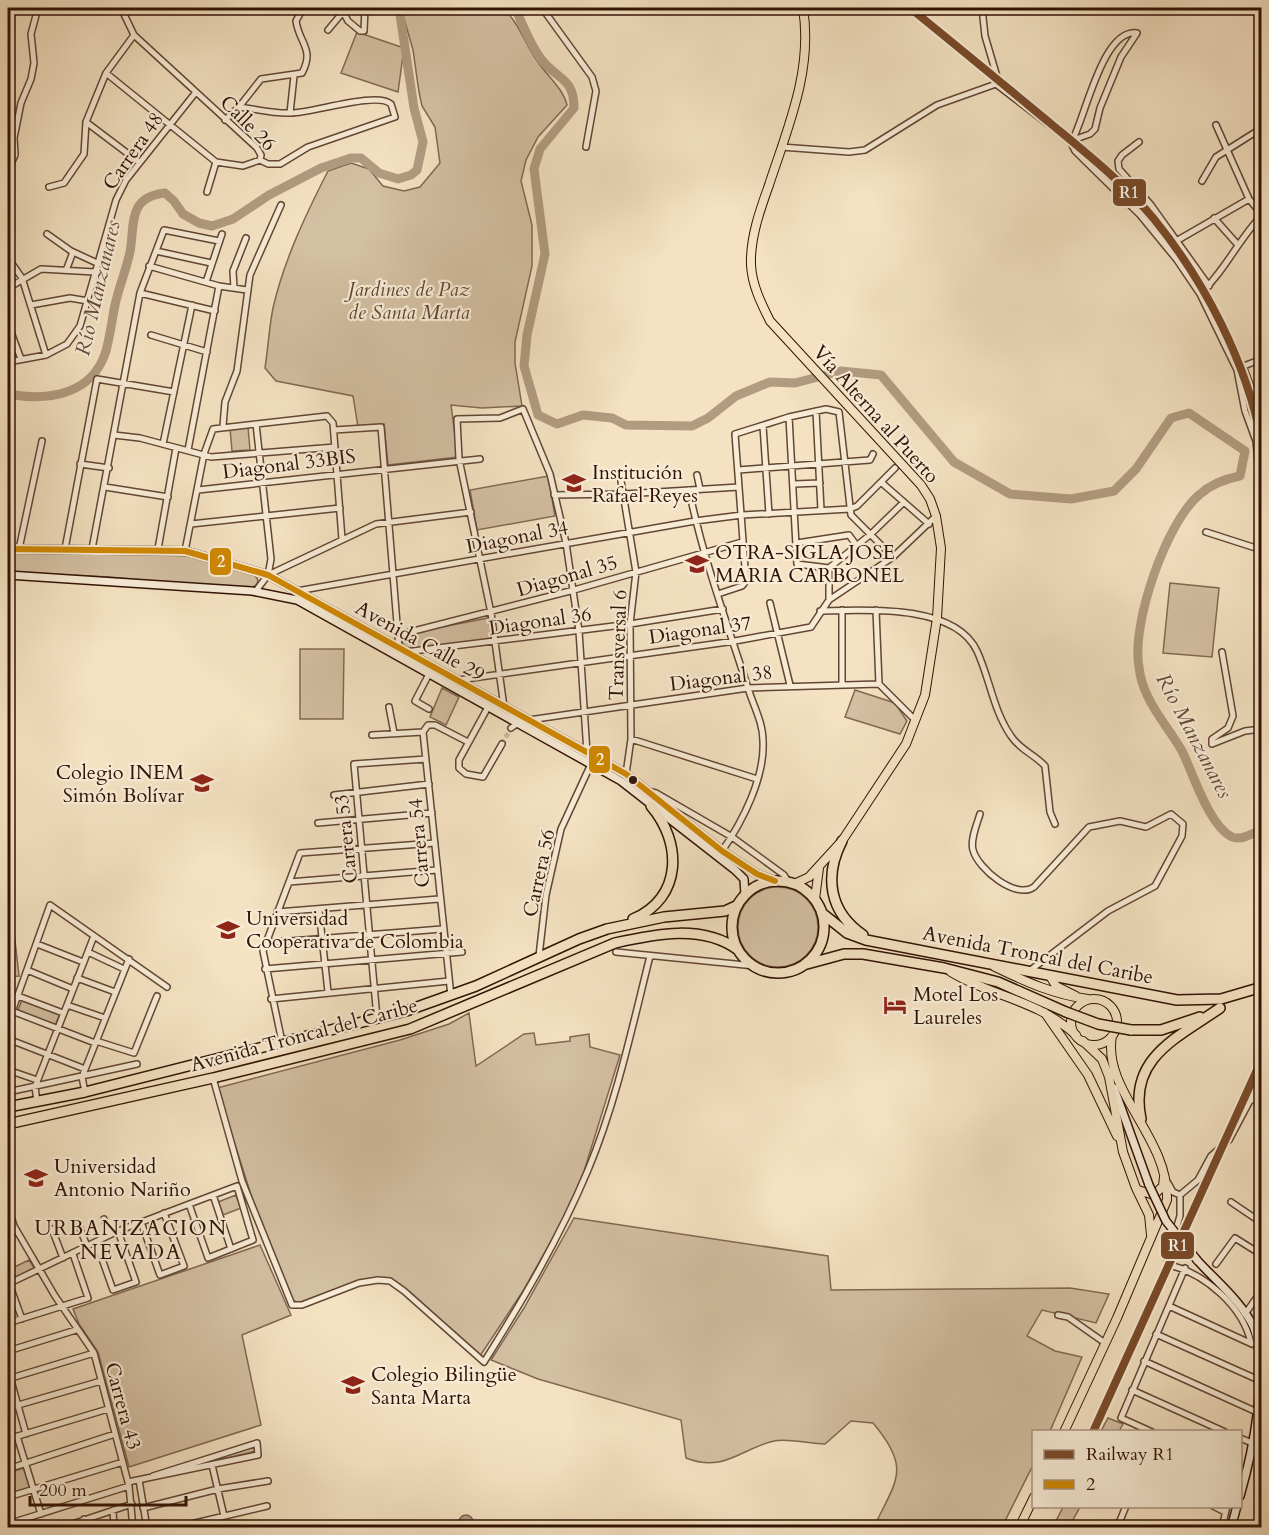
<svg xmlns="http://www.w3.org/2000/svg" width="1269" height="1535" font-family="Cardo,serif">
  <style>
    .green { fill: #d3bfa2; stroke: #826853; stroke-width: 1.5 }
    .water { fill: #b29b81; stroke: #7f644f; stroke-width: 1.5 }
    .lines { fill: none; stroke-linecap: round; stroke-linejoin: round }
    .river { stroke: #b29b81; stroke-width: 9 }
    .street-tunnel { stroke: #cdb89c; stroke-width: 5; stroke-dasharray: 5 2.5; stroke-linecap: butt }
    .street-casing { stroke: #624634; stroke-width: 8 }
    .secondary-casing { stroke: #321204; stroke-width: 10 }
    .primary-casing { stroke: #321204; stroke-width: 10 }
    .highway-casing { stroke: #321204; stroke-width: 12 }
    .street { stroke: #f8ecd7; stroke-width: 5 }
    .secondary { stroke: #f8ecd7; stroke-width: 7 }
    .primary { stroke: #f4e2c2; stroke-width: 8 }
    .highway { stroke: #f4e2c2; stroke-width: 9 }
    .secondary-bridge-casing { stroke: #321204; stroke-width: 10; stroke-linecap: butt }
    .highway-bridge-casing { stroke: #321204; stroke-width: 12; stroke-linecap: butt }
    .secondary-bridge { stroke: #f8ecd7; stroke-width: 7 }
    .highway-bridge { stroke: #f4e2c2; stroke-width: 9 }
    .bus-1-casing { stroke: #f8ecd7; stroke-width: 10 }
    .bus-1 { stroke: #d08801; stroke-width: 6 }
    .rail-1-casing { stroke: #f8ecd7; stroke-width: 12 }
    .rail-1 { stroke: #7a4b2a; stroke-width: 8 }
    .bus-dot { fill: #321204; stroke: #f8ecd7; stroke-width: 2 }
    .labels { text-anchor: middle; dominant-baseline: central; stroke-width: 4.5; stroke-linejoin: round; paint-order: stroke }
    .street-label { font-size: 20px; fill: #321204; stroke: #f8ecd7 }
    .park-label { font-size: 20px; font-style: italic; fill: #624633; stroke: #f8ecd7 }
    .poi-label { font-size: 20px; fill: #321204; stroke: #f8ecd7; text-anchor: start }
    .water-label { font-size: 21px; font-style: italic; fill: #654936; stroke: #f8ecd7 }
    .neighbourhood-label { font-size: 21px; letter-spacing: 1.5px; fill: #321204; stroke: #f8ecd7 }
    .line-badge { stroke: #f8ecd7; stroke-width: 2 }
    .badge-label { font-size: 16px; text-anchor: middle; font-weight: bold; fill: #fff }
  </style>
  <rect width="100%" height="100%" fill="#f4e2c2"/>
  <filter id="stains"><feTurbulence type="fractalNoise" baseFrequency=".00333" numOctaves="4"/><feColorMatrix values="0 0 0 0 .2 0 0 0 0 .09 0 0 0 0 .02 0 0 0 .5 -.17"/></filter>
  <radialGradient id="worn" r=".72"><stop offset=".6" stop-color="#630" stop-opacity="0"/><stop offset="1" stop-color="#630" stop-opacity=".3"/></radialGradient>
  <path class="green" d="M401 8H502C519 21 525 45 538 62 547 76 563 88 567 105L538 137 526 160 521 181 532 225V266L515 342V363L522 406 482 408 451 405 458 457 388 465 384 424 358 427 353 396 276 381 265 368C268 349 269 328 273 308 284 260 306 214 328 171L351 163 369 169 383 186 404 191 420 187 440 163 435 127 422 106 419 92 413 50Z
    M357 32 404 48 398 92 341 73Z
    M248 427 250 450 232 451 230 428Z
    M548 476 555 516 477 530 470 490Z
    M8 551 191 556 253 573 258 580 257 584 250 590 109 577 8 572Z
    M1170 583 1219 588 1212 657 1163 653Z
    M488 618 493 642 404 650 401 635Z
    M300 649H344L343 719H300Z
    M442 688 459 697 446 725 430 717Z
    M855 690 895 703 907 721 900 734 845 717Z
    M738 927a40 40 0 1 1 80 0a40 40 0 1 1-80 0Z
    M8 905H11L19 976 8 977Z
    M22 1000 60 1013 55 1026 17 1013Z
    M469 1013 476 1066 524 1034 534 1033 536 1045 570 1041V1037L589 1034 590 1047 620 1055 581 1181 568 1211 523 1291 480 1356 410 1292 389 1279 359 1281 298 1303 293 1300 253 1201 217 1088 400 1040 449 1024Z
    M236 1195 241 1208 223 1215 218 1202Z
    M574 1218 828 1256 831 1290 1070 1288 1109 1294 1096 1323 1042 1310 1027 1336 1055 1351 1082 1357 1050 1431 1034 1432 1033 1465 1002 1527H874C896 1480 912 1469 873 1423L851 1421 825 1444C809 1444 788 1438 774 1441 740 1449 724 1473 686 1458L681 1420 538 1379 491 1360 524 1308Z
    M260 1245 291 1315 242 1335 261 1425 129 1467 98 1352 79 1324 73 1309Z
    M29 1260 35 1269 8 1281V1270Z
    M1108 1418 1123 1424 1119 1431H1101Z
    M254 1445 256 1451 178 1470Z
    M24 1468 30 1488 15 1492 10 1472Z
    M1063 1507H1080L1069 1527H1053Z"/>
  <path class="water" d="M459 1522a7 7 0 1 1 14 0a7 7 0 1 1-14 0Z"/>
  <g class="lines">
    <path class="river" d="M515 8C523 25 530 44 541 59 557 80 574 77 574 108L540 149 534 169 545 254 527 335 524 366 538 415 557 424 583 415 612 418 626 425 692 426 708 418 736 396 770 382 795 383 841 371 881 375 954 462 1010 494 1071 499 1114 491 1136 469 1171 418 1189 413 1245 451 1240 476C1224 479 1211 484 1199 495 1166 523 1131 624 1139 667 1140 676 1144 689 1148 697 1157 716 1172 733 1182 751 1193 773 1209 826 1232 837 1241 841 1254 833 1262 829
      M8 394C47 401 92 396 106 351 110 336 112 320 115 305 119 287 126 270 130 252 135 225 127 197 165 193L174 201 183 214 199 223 212 226 233 219 269 195 321 168 351 158H361L379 173 398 179 411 175 417 170 423 142 414 108 399 8"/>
    <path class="street-tunnel" d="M502 744 511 728"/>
    <g class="street-casing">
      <path id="street" d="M121 8 134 35 257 148 261 155 260 160
        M341 8 348 21 360 31H364L365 8
        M542 8 592 77 596 91 586 147
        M982 8 985 36 998 80 996 84
        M1023 8 1027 10 1030 8
        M328 30 343 12
        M106 73 216 162 243 166 260 160
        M239 107C256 109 274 114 291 113 313 113 377 91 391 104L395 117 308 147 280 164H268L260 160
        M290 113 294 76
        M225 120 239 107 261 79 302 73C315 49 299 43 296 21L303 8
        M86 122 139 162
        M1216 125 1249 199 1262 215
        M1139 142 1122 155 1118 161 1119 169 1151 205 1209 286
        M1071 143C1085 120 1102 28 1137 33L1121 57 1100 108 1095 129 1090 134 1073 140
        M781 147 849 152 865 150 937 105 996 84 1070 141 1075 151 1140 215 1177 260 1200 294C1225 271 1238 240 1262 215
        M8 170 15 155 14 138 21 103 31 79 34 63 31 34 38 8
        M1202 181 1216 157 1262 128
        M49 187 64 183 84 154 86 122 106 73 134 35
        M207 192 216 162
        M1119 194 1136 190
        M1214 218 1238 245
        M47 234 71 251 97 263
        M1178 240 1249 199
        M156 251 211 263
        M8 258 22 278 46 355
        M149 266 219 286 247 290
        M67 268 73 252
        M206 282 222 234
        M8 288 41 269 95 272
        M234 288 233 271 246 238
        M140 293 215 311
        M1200 294 1237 370 1245 411 1256 441 1262 502
        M31 305 70 298 88 301
        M8 324 21 359
        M151 335 207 352
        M8 362 46 355 67 344 80 326 116 200 126 180 196 92
        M1243 366 1262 417
        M1241 367 1262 359
        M816 411 821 510
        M789 417 797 564 829 568 871 534 904 502
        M223 426 225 402 237 371 250 275 281 205
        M763 426 769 514
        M334 430 381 427 399 648
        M114 435 140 438 211 457 335 447
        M163 444 192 305
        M188 450 219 286
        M80 464 109 468
        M738 470 870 460 873 454
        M697 475 700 489
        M621 481 636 572 630 624 631 739 626 774
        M882 483 929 524
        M794 484 820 483
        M105 487 168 497
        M198 490 480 459
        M689 490C703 558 727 623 748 688 753 705 763 722 763 741 765 777 743 821 722 851
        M554 495 624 494 739 487
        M191 524 340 508
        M1206 532 1262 550
        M797 543 849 535 857 546
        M19 549 42 441
        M65 549 97 379 174 392
        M92 549 140 293 164 230 219 241
        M158 549 176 448
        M185 551 204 454 213 429 327 416 333 423 342 539
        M829 568V600
        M268 575 376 524 471 512
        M297 591 695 521 742 515 850 509 857 506 895 468
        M255 592 268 575 271 559 256 424
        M718 594 742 586 746 581 735 434 789 417 826 409 839 412 851 515 893 557
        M770 603 790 685
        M876 610 879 684
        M820 611C863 610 955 603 977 651 990 679 993 710 1011 736 1020 750 1034 754 1045 766L1050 812 1055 824
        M398 635 574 590 742 542
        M1222 652 1233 716 1228 728 1212 739V744L1245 731 1262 729
        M400 658 405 652 630 624 723 609
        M429 674 415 701 429 709
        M459 680 735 641 811 627 829 600 893 557 936 516
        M842 685V610
        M389 707 394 733
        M488 707 459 760V768L466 774 483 777 502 744
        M504 707 491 613 459 459 457 419 500 418 523 409 550 474 566 543 579 631 587 753
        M529 720 748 688 879 684 915 720
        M511 728 520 722
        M372 735 423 732
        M631 739 757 779
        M648 791 656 793 732 837 784 875 789 883
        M334 795 429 784
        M980 814C977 824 970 840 973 850 978 869 1016 900 1034 887L1089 827 1120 821 1146 827 1171 814 1183 824 1182 836 1155 886 1108 911 1028 972
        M318 823 432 813
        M289 882 437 870
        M319 910 328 992
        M277 912 439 899
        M265 943 442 929
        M37 944 83 962
        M88 952 124 969
        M616 952 755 966
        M539 956 546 895 561 829 591 764
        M265 969 462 952
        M27 970 73 989
        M77 978 115 992
        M18 996 63 1013
        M451 996 423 732 428 725H435L468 742
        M271 999 449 981
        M67 1005 105 1018
        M12 1011 95 1043
        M377 1018 354 764 426 759
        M8 1023 50 905 167 987
        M8 1039 85 1069
        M96 1041 134 1053 157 996
        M282 1042 263 951 300 853 435 843
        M8 1070 37 1080
        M213 1078 242 1181 292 1305H302L359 1283 378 1280 390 1281 404 1291 484 1362C523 1300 559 1239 588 1170 616 1103 632 1028 650 956
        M8 1092 137 1064
        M85 1092 82 1077 129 959
        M1252 1100H1262
        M37 1101 35 1087 94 936
        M1168 1183 1173 1192 1180 1195
        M213 1195 231 1249
        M1231 1202 1262 1223
        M8 1207 14 1226 55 1296 94 1353 129 1486 133 1528
        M104 1219 109 1235
        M141 1222 160 1275 184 1266 164 1213
        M78 1224 87 1246
        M52 1229 63 1258
        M96 1242 113 1290 136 1282 118 1231
        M1216 1264 1235 1238 1262 1255
        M9 1283 22 1319
        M8 1284 118 1231 237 1186 253 1240 208 1258 189 1204
        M1169 1306 1252 1344
        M1245 1314 1262 1290
        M1058 1315 1068 1317 1105 1343
        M8 1323 88 1298 73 1254
        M1156 1334 1261 1381
        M1251 1343C1243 1306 1204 1273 1169 1265L1167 1259 1180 1216V1195L1198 1180 1211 1156 1229 1140 1262 1078
        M8 1351 76 1330
        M1144 1361 1259 1413
        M8 1370 26 1434
        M8 1379 94 1353
        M1132 1390 1225 1432
        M8 1408 101 1381
        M1255 1431 1262 1433
        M1152 1432 1121 1418 1185 1268
        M17 1436 41 1514
        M1240 1438 1252 1443
        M8 1439 108 1409
        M212 1465 224 1516
        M8 1469 115 1434
        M139 1480 147 1528
        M128 1482 258 1455 257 1443 153 1476
        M8 1497 123 1462
        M1213 1506 1225 1512
        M143 1508 218 1489 268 1481
        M113 1510 114 1528
        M84 1519 87 1528
        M8 1524 129 1486
        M30 1528H31
        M60 1528 132 1504
        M174 1528 267 1506
        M1117 1528 1126 1506
        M1222 1528 1227 1506"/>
    </g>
    <g class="secondary-casing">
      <path id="secondary" d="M8 549 185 551 268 575 626 774 722 851 757 874 775 881
        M8 575 252 591 297 600 621 781 735 870 744 879 745 895
        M1114 1088 1149 1185
        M1197 1260C1216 1281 1242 1302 1254 1328 1269 1372 1253 1451 1240 1496
        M1231 1528 1237 1506"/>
    </g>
    <g class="primary-casing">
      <path id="primary" d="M794 884 809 877 842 841 906 744 925 695 937 618 941 548 936 516 930 499 921 485 770 321C761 303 752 285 751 265 750 238 760 210 769 185 788 127 813 70 803 8
        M815 899 819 868
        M995 967C1026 982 1055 995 1088 999
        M951 972C992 997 1036 999 1076 1035
        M1050 976 1056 986 1076 996
        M1071 1022a23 23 0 1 1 46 0a23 23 0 1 1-46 0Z
        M1045 1013 1088 1075 1117 1136
        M1083 1041 1102 1059 1109 1077 1123 1152 1136 1188 1149 1215 1151 1235
        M1138 1190 1154 1195 1163 1186 1164 1177
        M1064 1432 1117 1318 1167 1200C1169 1137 1102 1091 1112 1036
        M1019 1528 1034 1497"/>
    </g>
    <g class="highway-casing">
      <path id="highway" d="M842 841C824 876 829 912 863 935
        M732 927a46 46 0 1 1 92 0a46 46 0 1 1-92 0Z
        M822 913 847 933 866 940 1177 1000 1221 999 1262 987
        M633 919C683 898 682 842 651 806
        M807 964 844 954H863L944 968 998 982 1066 1012
        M1131 1030H1161L1200 1017
        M8 1107 85 1092 406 1011 476 986 579 939 607 929 664 917 725 911 738 905
        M1141 1119C1128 1058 1177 1038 1220 1008
        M8 1124 213 1078 410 1029 615 943C655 934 703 924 738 950"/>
    </g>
    <use href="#street" class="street"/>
    <use href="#secondary" class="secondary"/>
    <use href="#primary" class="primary"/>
    <use href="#highway" class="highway"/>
    <g class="secondary-bridge-casing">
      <path id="secondary-bridge" d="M1149 1185 1166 1221 1197 1260"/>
    </g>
    <g class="highway-bridge-casing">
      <path id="highway-bridge" d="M1066 1012 1098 1024 1131 1030"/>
    </g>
    <use href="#secondary-bridge" class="secondary-bridge"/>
    <use href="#highway-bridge" class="highway-bridge"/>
    <g class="bus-1-casing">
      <path id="bus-1" d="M8 549 185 551 268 575 626 774 722 851 757 874 775 881"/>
    </g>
    <use href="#bus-1" class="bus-1"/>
    <g class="rail-1-casing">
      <path id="rail-1" d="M910 8C957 46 1004 85 1050 123 1086 153 1124 183 1154 219 1205 282 1246 361 1262 442
        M1093 1432 1262 1059"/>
    </g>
    <use href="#rail-1" class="rail-1"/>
  </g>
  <defs>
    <g id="school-bare" transform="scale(1.8)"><path d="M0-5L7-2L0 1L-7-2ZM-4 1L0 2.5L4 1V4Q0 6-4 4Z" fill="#8f2418" stroke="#f8ecd7" stroke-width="2.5" paint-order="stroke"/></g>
    <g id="university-bare" transform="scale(1.8)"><path d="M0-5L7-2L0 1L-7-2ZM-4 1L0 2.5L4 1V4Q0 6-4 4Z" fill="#8f2418" stroke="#f8ecd7" stroke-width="2.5" paint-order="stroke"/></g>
    <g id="hotel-bare" transform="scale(1.8)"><path d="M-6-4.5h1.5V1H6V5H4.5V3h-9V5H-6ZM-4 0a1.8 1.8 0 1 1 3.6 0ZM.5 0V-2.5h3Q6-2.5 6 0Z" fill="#8f2418" stroke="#f8ecd7" stroke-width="2.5" paint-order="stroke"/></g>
  </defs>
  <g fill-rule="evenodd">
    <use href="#school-bare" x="574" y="483"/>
    <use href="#school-bare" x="697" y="564"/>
    <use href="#school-bare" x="202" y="783"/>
    <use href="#university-bare" x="228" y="930"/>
    <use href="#hotel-bare" x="895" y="1005"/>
    <use href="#university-bare" x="36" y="1178"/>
    <use href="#school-bare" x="353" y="1385"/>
  </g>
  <circle class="bus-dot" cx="633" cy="780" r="5"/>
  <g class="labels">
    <g class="street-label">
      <text transform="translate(248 123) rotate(45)">Calle 26</text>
      <text transform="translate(133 151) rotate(-55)">Carrera 48</text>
      <text transform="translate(876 414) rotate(48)">Vía Alterna al Puerto</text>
      <text transform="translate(289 464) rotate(-7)">Diagonal 33BIS</text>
      <text transform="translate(517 537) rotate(-11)">Diagonal 34</text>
      <text transform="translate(567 576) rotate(-16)">Diagonal 35</text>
      <text transform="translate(540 621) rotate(-8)">Diagonal 36</text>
      <text transform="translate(700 630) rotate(-8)">Diagonal 37</text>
      <text transform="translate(420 641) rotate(29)">Avenida Calle 29</text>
      <text transform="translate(618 645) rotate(-88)">Transversal 6</text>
      <text transform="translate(721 678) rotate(-7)">Diagonal 38</text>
      <text transform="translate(346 839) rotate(-96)">Carrera 53</text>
      <text transform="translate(419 843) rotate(-95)">Carrera 54</text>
      <text transform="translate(539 873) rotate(-78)">Carrera 56</text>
      <text transform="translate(1038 955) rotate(11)">Avenida Troncal del Caribe</text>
      <text transform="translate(304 1035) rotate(-15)">Avenida Troncal del Caribe</text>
      <text transform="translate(123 1406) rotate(75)">Carrera 43</text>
    </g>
    <g class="park-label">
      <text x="409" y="289">Jardines de Paz<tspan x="409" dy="23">de Santa Marta</tspan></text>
    </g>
    <g class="poi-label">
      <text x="592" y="472">Institución<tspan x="592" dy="23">Rafael Reyes</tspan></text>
      <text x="715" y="552">OTRA-SIGLA JOSE<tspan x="715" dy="23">MARIA CARBONEL</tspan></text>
      <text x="184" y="772" text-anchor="end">Colegio INEM<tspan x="184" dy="23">Simón Bolívar</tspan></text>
      <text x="246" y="918">Universidad<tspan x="246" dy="23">Cooperativa de Colombia</tspan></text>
      <text x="913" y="994">Motel Los<tspan x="913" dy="23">Laureles</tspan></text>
      <text x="54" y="1166">Universidad<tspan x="54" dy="23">Antonio Nariño</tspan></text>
      <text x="371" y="1374">Colegio Bilingüe<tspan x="371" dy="23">Santa Marta</tspan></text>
    </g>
    <g class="water-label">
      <text transform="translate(98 288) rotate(-77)">Río Manzanares</text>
      <text transform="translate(1194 736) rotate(62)">Río Manzanares</text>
    </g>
    <g class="neighbourhood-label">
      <text x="131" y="1228">URBANIZACION<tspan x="131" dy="24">NEVADA</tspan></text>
    </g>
  </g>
  <g class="line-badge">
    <rect x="1112" y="178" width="35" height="29" rx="6" fill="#7a4b2a"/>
    <rect x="209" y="547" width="23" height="29" rx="6" fill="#d08801"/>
    <rect x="588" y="745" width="23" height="29" rx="6" fill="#d08801"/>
    <rect x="1160" y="1231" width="35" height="29" rx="6" fill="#7a4b2a"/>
  </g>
  <g class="badge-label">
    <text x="1129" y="198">R1</text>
    <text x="221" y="567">2</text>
    <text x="600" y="765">2</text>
    <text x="1178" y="1251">R1</text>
  </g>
  <rect width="1269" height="1535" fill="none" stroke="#f4e2c2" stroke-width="30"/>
  <rect x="9" y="9" width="1251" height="1517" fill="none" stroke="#321204" stroke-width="3"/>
  <rect x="15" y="15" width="1239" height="1505" fill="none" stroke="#321204" stroke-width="1.5"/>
  <rect x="1032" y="1430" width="210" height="78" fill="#f8ecd7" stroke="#a99583" stroke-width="1.5"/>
  <rect x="1044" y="1450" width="30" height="9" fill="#7a4b2a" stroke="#a99583" stroke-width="1.5"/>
  <text x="1086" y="1460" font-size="18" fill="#321204">Railway R1</text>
  <rect x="1044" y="1480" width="30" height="9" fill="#d08801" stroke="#a99583" stroke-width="1.5"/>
  <text x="1086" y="1490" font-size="18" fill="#321204">2</text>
  <path d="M30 1496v9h156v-9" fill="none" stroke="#321204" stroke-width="3"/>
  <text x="39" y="1496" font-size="18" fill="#321204" stroke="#f8ecd7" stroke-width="4.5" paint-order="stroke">200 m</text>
  <rect width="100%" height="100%" filter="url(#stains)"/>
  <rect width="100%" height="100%" fill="url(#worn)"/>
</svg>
